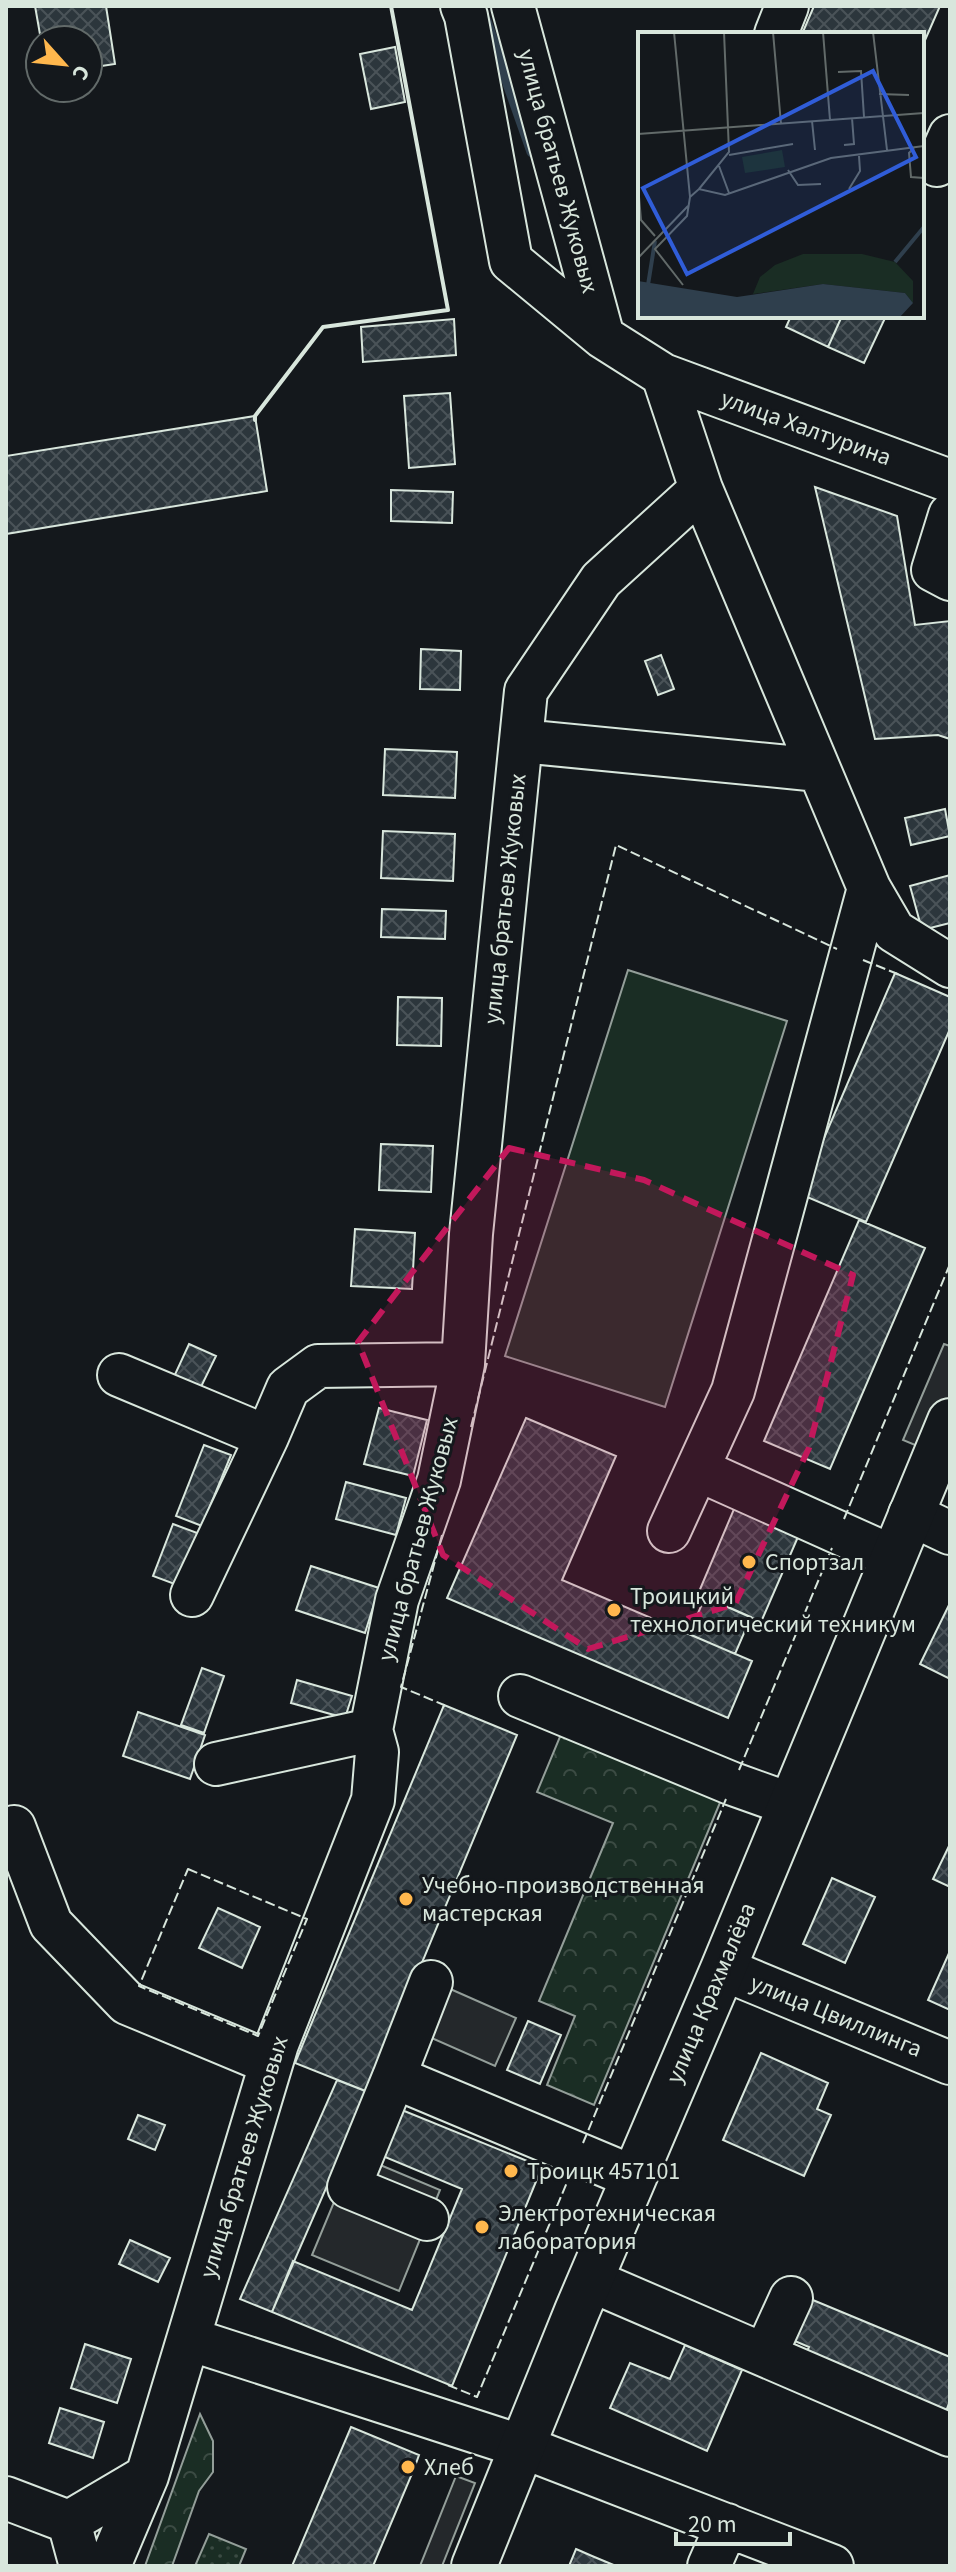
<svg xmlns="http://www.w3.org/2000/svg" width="956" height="2572" font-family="'Source Sans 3',sans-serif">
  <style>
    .forest { fill: url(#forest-crowns); stroke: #939e99; stroke-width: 2 }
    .park { fill: url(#park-dots); stroke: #939e99; stroke-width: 2 }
    .pitch { fill: #1a2d24; stroke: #939e99; stroke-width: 2 }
    .parking { fill: #24282b; stroke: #939e99; stroke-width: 2 }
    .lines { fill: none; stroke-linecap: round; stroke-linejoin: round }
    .stream { stroke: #2f3f4d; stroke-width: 11 }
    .building { fill: url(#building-cross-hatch); stroke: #d8e6dc; stroke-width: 2 }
    .minor-casing { stroke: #d8e6dc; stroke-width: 46 }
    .major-casing { stroke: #d8e6dc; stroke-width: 48 }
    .minor { stroke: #14181c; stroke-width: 42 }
    .major { stroke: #14181c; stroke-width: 44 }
    .fence { stroke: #d8e6dc; stroke-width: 2; stroke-dasharray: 10 4; stroke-linecap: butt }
    .wall { stroke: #d8e6dc; stroke-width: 4 }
    .marked { fill: #c2185b; fill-opacity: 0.2; stroke: #c2185b; stroke-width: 6; stroke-dasharray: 16 10; stroke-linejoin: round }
    .poi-dot { fill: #ffb74d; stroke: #14181c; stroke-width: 3 }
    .labels { text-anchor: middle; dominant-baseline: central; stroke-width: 6; stroke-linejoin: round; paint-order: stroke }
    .street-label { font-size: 24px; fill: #d8e6dc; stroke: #14181c }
    .poi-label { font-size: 24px; fill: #d8e6dc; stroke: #14181c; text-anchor: start }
    .inset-river { fill: none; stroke: #2f3f4d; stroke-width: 4 }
    .inset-road { fill: none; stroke: #626a69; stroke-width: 2 }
    .view { fill: #305dd8; fill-opacity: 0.15; stroke: #305dd8; stroke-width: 4 }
    .inset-edge { fill: none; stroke: #d8e6dc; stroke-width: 4 }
  </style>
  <defs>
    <pattern id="forest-crowns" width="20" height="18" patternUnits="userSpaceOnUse" patternTransform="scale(2)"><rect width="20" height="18" fill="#1a2d24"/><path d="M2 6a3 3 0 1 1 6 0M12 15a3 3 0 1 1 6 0" fill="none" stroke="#3b4b43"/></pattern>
    <pattern id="park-dots" width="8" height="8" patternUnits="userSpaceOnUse" patternTransform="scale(2)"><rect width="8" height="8" fill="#1a2d24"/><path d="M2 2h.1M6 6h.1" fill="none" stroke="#3b4b43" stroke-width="1.8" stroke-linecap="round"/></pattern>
    <pattern id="building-cross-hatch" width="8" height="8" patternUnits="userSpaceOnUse" patternTransform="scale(2)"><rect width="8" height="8" fill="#2c363c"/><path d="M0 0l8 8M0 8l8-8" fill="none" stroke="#4a5358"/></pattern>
  </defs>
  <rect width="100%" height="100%" fill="#14181c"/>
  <path class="forest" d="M564 1727 724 1793 594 2105 547 2085 575 2016 539 2001 613 1823 537 1792Z
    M200 2414 213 2441V2472L199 2491 172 2566H145Z"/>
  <path class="park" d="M209 2534 246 2549 239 2566H195Z"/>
  <path class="pitch" d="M628 970 787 1021 665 1407 505 1356Z"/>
  <path class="parking" d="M944 1344 950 1346V1397L927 1450 903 1440Z
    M448 1988 516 2018 495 2066 427 2036Z
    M354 2154 440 2190 399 2291 312 2255Z
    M456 2476 475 2483 442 2566H420Z"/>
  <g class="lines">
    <path class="stream" d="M486 21 532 152"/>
  </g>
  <path class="building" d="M35 6H106L115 64 88 68V40H41Z
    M814 6H940L922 47V34H802Z
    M395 47 405 102 371 109 360 54Z
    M791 316H842L828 347 786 327Z
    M842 316H886L864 363 828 347Z
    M454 319 456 355 363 362 361 327Z
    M450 393 455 464 409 468 404 396Z
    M255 416 267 491 6 534V456Z
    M815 487 897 516 915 625 950 621V739L938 735 875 739Z
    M391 490 453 492 452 523 391 521Z
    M421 649 461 651 460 690 420 689Z
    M661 655 674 689 658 695 645 661Z
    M385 749 457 752 455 798 383 795Z
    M945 809 950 836 911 845 905 818Z
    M383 831 455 834 453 881 381 878Z
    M950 875V923L922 930 910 886Z
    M382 909 446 911 445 939 381 937Z
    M895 973 950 997V1029L866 1222 800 1194Z
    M398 997 442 998 441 1046 397 1045Z
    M381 1144 433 1146 431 1192 379 1190Z
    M859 1220 925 1248 830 1469 764 1441Z
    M355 1229 415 1233 412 1289 351 1286Z
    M189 1344 216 1356 198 1393 172 1381Z
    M379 1408 427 1420 413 1476 364 1464Z
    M526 1418 616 1456 562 1580 752 1661 728 1718 447 1598Z
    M204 1445 231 1455 202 1526 176 1516Z
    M346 1482 406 1498 396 1535 336 1519Z
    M737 1502 801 1530 761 1622 698 1594Z
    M173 1524 200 1534 180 1586 153 1576Z
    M311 1566 379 1588 365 1633 296 1610Z
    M705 1597 751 1617 735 1654 689 1634Z
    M950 1603V1679L920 1664Z
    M202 1668 224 1676 204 1733 181 1725Z
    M297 1680 352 1696 345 1718 291 1703Z
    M444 1705 517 1735 368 2092 295 2063Z
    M138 1712 205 1735 190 1779 123 1756Z
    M950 1844V1887L933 1879Z
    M832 1878 875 1897 845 1963 803 1944Z
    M218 1908 260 1927 242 1968 199 1948Z
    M950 1951V2010L928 2000Z
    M528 2021 561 2035 540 2084 507 2070Z
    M761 2053 828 2083 817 2109 831 2115 804 2176 723 2140Z
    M337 2080 368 2092 272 2312 240 2299Z
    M392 2106 542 2167 452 2386 272 2312 293 2261 412 2310 462 2189 373 2152Z
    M138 2115 165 2125 155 2150 128 2139Z
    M130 2240 170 2258 158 2282 119 2264Z
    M808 2298 950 2357V2401L944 2416 804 2358 809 2347 790 2339Z
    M85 2344 131 2359 117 2403 71 2388Z
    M685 2345 742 2370 707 2451 610 2408 630 2363 670 2379Z
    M60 2408 104 2422 93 2458 49 2443Z
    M351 2427 419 2455 414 2469 373 2566H292Z
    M576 2549 592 2556 616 2566H569Z"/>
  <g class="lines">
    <g class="minor-casing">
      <path id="minor" d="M513 6 603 337
        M776 34 787 6
        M937 165 950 136
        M663 375 950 481
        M701 489 869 888 894 931 950 966
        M950 515 933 570 950 579
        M521 741 819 770
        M119 1375 267 1437
        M699 1470 893 1557
        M910 1514 950 1533
        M669 1531 733 1391 869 888
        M192 1595 267 1437 288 1388 318 1366 463 1364
        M520 1696 733 1784 789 1804
        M216 1764 371 1730
        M14 1827 51 1924 127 2003 271 2063
        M723 1969 950 2063
        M431 1982 394 2077 633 2177
        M394 2077 349 2187 427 2219
        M590 2280 950 2435
        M189 2339 523 2447 832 2566
        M765 2355 791 2298
        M6 2498 69 2522 81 2566
        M69 2522 147 2476
        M109 2566 147 2476 277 2044 373 1800 377 1752 371 1730 397 1600 439 1480 463 1364 471 1234 526 691 601 580 701 489 663 375 603 337 511 261 466 16 462 6
        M709 2566 727 2525"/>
    </g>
    <g class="major-casing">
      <path id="major" d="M474 2566 577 2311 723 1969 950 1421"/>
    </g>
    <use href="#minor" class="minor"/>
    <use href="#major" class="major"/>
    <path class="fence" d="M863 960 900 975
      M471 1427 616 845 837 949
      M844 1519 950 1264
      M442 1535 401 1687 444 1705 443 1709
      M739 1770 832 1548
      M188 1869 307 1919 258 2036 139 1986Z
      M583 2143 726 1799
      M448 2385 477 2397 573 2168"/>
    <path class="wall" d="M255 420V416L323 327 448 310 391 6"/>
  </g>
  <path class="marked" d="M509 1148 644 1180 853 1275 809 1448 735 1604 588 1649 443 1555 358 1342Z"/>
  <g class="poi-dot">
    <circle cx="749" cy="1562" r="8"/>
    <circle cx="614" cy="1610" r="8"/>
    <circle cx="406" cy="1899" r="8"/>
    <circle cx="511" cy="2171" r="8"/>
    <circle cx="482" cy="2227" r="8"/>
    <circle cx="408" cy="2467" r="8"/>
  </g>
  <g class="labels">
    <g class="street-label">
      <text transform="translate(558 171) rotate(75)">улица братьев Жуковых</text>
      <text transform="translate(806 428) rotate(20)">улица Халтурина</text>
      <text transform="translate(505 899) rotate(-84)">улица братьев Жуковых</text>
      <text transform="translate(418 1539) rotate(-75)">улица братьев Жуковых</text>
      <text transform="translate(711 1993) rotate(-67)">улица Крахмалёва</text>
      <text transform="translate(836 2016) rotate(22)">улица Цвиллинга</text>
      <text transform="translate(244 2157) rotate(-73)">улица братьев Жуковых</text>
    </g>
    <g class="poi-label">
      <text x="765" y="1562">Спортзал</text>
      <text x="630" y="1596">Троицкий<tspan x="630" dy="28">технологический техникум</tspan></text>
      <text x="422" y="1885">Учебно-производственная<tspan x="422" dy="28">мастерская</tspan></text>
      <text x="527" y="2171">Троицк 457101</text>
      <text x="498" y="2213">Электротехническая<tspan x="498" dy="28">лаборатория</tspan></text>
      <text x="424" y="2467">Хлеб</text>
    </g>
  </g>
  <g transform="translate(638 32)">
    <rect width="286" height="286" fill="#14181c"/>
    <path d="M165 222H224L257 230 275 249V271L267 261 185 252 115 262 122 245 137 233Z" fill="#1a2d24"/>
    <path d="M144 118 147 135 107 141 104 125Z" fill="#1a2d24"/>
    <path d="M0 249 99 265 185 252 267 261 275 271 261 286H0Z" fill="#2f3f4d"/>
    <path class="inset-river" d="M257 230 286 195M10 253 17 209"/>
    <path class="inset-road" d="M36 0 52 165M135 0 143 92M185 0 192 88M235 0 249 118M200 40 223 39 226 85M241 62 271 63M174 89 177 118M0 102 286 81M206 113 216 112 214 86M276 116 271 121 273 145 286 146M91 123 155 112M81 134 91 161M150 138 160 153 183 152M0 153 3 188 17 204M61 157 91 120 86 0M211 157 222 139 221 124M0 226 50 174M45 253 17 217 49 184 52 165 61 157 87 163 193 126 286 114"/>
    <path class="view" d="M235 39 278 125 49 242 5 156Z"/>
    <rect width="286" height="286" class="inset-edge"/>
  </g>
  <rect width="956" height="2572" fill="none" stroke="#d8e6dc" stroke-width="16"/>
  <g transform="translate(64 64) rotate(117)"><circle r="38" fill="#14181c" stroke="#626a69" stroke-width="2"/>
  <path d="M0-6L14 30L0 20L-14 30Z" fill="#ffb74d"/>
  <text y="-12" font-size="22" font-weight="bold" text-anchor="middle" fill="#d8e6dc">С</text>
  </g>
  <path d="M676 2532v12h114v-12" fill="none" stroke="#d8e6dc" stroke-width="4"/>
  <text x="688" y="2532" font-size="24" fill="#d8e6dc" stroke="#14181c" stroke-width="6" paint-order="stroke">20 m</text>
</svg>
